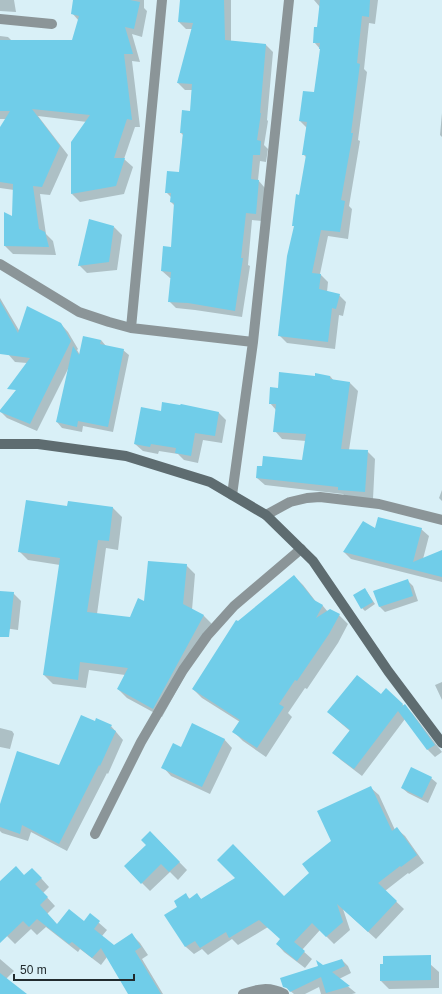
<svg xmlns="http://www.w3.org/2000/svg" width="442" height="994" font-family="Helvetica,sans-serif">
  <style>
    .shadow { fill: #0003 }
    .building { fill: #70cde9 }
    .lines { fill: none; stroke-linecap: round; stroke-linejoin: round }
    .street { stroke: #8b9598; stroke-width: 10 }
    .secondary { stroke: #5e6c70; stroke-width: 10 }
  </style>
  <rect width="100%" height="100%" fill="#d9f0f7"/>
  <path class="shadow" d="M0 0H14L16 12 0 11Z
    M74 0H144V8L147 11 142 37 132 34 140 62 132 61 140 127H135L124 159 133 167 124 194 80 202 72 194 87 122 38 116 68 155 50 195 40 194 46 234 53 241 56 255 13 254 5 246 13 217 14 190 0 188V129L6 119H0V36L8 37 12 41H73L79 21 72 13Z
    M181 0H231V42L266 45 273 52 267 120 268 121 264 145 268 149 266 162 260 161 258 180 265 188 262 221 252 220 248 265 250 266 242 317 195 310 176 308 169 301 172 278H170L162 271 172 248 175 206 171 202 172 198 166 192 180 173 183 135 181 133 191 112 192 90H185L178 83 193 29H186L179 22Z
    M314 0H378L375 24 369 23 364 69 367 72 358 140 360 141 349 206 352 209 348 239 328 236 320 274 328 282 327 292 339 295 346 302 343 316 339 315 335 349 287 343 279 335 295 227 293 225 300 196 307 158 303 154 307 128 300 121 315 93 321 50 314 42 318 28 320 7Z
    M442 113V137L440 135Z
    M114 227 122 235 117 270 87 273 79 265Z
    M0 298 20 332 61 324 68 332 78 349 77 350 80 355 101 340 106 346 123 350 129 355 113 432 83 426 82 432 62 428 57 422 69 367 37 431 7 418 0 411 18 388 27 363 15 362 8 354 0 343Z
    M330 376 334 381 350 383 358 391 349 450 367 451 375 459 373 499 347 498 343 494 265 485 257 478 303 461 306 441 282 439 275 431 276 410 270 403 279 389 316 377Z
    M161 412 219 413 226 420 222 443 203 440 198 463 184 460 178 454 159 451 158 454 143 451 135 444Z
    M442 490V501L439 498Z
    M68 502 113 508 122 517 118 550 106 548 97 614 131 618 145 603 186 565 195 574 192 610 204 616 213 625 162 717 127 698 118 689 125 675 89 670 86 688 53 684 44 675 60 565 28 560 19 551 68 507Z
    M421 529 429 536 423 559 442 551V582L351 559 344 552 376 530Z
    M294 576 303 585 317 603 323 606 328 612 339 615 348 624 338 643 307 689 305 688 288 713 292 717 266 757 243 741 234 732 240 722 202 698 193 689 238 622Z
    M408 581 413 586 418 601 385 612 380 607 375 592Z
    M0 592 13 593 21 601 18 630 4 628 0 625Z
    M367 592 375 604 365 611 362 608Z
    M442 682V700L435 685Z
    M386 690 412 713 442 752 435 757 428 750 405 719 362 776 341 760 334 753 350 731 336 719 329 712 381 696Z
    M111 726 123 740 108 774 107 773 67 851 31 832 28 841 2 833 0 831V807L60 766Z
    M0 728 12 731 14 734 10 749 0 747Z
    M224 739 232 748 210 794 171 776 163 767 181 748Z
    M431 778 437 783 428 803 408 793 402 788Z
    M371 788 379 795 395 830 397 829 405 836 424 863 409 874 408 873 385 891 404 909 376 939 343 909 350 930 334 944 320 930 302 950 312 959 305 968 284 952 277 944 281 939 268 927 238 945 232 939 208 955 202 949 194 954 186 947 166 915 179 907 186 895 190 899 197 895 202 900 284 897 310 873Z
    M150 832 187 870 178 880 170 872 150 891 125 866 147 845Z
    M25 877H40L49 887 43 893 55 906 47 914 57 925 84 922 90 915 107 930 102 936 114 946 132 935 140 943 148 955 142 959 163 994H129L107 957 101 965 80 949 78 952 46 927 37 935 31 929 15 944 0 929V882Z
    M0 959 14 971 6 979 25 994H0Z
    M342 960 348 966 351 973 339 979 356 993 352 994H321L319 987 305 994H294L284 986Z
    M430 964 439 972V988L389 989 381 981Z"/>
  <path class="building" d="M73 0H130L140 2 134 29 125 27 133 54H124L132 120 127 119 114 158H125L116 186 71 194V142L90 115 32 109 60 146 42 187 33 186 39 229 45 232 49 247 4 246V212L12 216 13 184 0 182V127L10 111H0V40H72L79 16 71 14Z
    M180 0H224L225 40 266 44 260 113H261L257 140 261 141 260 155H253L251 179 259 180 256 214 246 213 241 258H243L235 311 188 303 168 302 171 272 161 271 163 246 171 247 174 203 170 202 171 193H165L167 171 179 172 183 133H180L182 110 190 111 192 84 177 83 193 23 178 22Z
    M320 0H370L369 17 362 16 357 63 360 64 351 133H353L341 200 345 201 340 232 321 230 312 273 321 274 319 289 340 294 336 309 332 308 328 342 278 336 287 256 294 226H292L296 194 299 195 306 155H302L307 122 299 121 303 91 314 92 320 49H319L320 43H313L314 27H317Z
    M89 219 114 226 109 262 78 266Z
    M0 301 18 333 27 306 61 323 71 341 30 424 0 412V410L16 390 7 389 30 358 0 354Z
    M83 336 101 340 100 344 124 349 108 427 78 421 77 427 56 422 73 346 79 355Z
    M279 372 315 376V373L330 376V379L350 382 341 449 368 450 365 492 338 490V487L256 478 257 466H262L263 456 302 460 306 434 273 432 276 404H269L270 387 278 388Z
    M162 402 180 405 181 404 219 412 215 436 195 433 191 456 175 453 176 448 151 444 150 447 134 444 141 407 161 411Z
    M26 500 67 506 68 501 113 507 109 541 98 540 87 612 130 617 138 598 144 601 148 561 187 564 183 604 204 615 153 709 117 689 128 668 80 662 78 680 43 675 60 558 18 552Z
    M378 517 422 528 413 562 442 550V577L343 552 363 521 375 528Z
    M294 575 314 600 323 605 316 618 330 609 340 614 329 634 297 681 295 680 279 704 284 707 257 748 232 732 240 720 192 689 236 620 238 621Z
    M408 579 413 596 379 607 373 591Z
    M365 588 373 602 361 609 353 595Z
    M0 591 14 592 9 637H0Z
    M357 675 381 694 386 688 403 704 401 707 405 704 435 745 427 750 398 711 354 769 332 753 350 730 327 712Z
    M81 715 95 721 96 718 112 725 110 728 116 731 100 766 99 765 59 844 22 825 20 834 0 827V804L17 751 59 765Z
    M192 723 225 739 202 787 161 768 173 743 181 747Z
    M411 767 432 777 422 798 401 788Z
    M371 786 392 831 397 827 417 855 401 867 400 866 378 883 397 901 368 932 337 904 343 922 326 937 312 923 294 942 305 951 297 961 276 944 280 939 259 920 229 938 226 932 200 948 195 941 185 947 164 915 177 907 174 901 186 893 189 899 197 893 201 899 235 878 217 860 233 844 284 896 309 873 302 864 331 841 317 811Z
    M150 831 180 862 169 872 161 864 141 884 124 866 146 845 141 840Z
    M16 866 24 875 32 868 42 878 35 884 48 897 40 905 57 924 69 909 84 921 90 913 100 921 94 929 114 945 132 933 141 947 135 951 161 994H128L101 948 92 958 72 942 69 944 37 919 29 927 23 921 0 943V881Z
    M431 955V980L380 981V964H383V956Z
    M342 959 345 966 332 972 350 986 326 993 321 977 290 992 287 988 283 987 280 978 318 966 316 960 323 965Z
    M0 973 27 994H0Z"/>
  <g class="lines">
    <path class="street" d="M0 19 52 24
      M0 264 79 312 109 322 131 328 253 342
      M131 328 162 0
      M232 495 253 342 289 0
      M266 515 290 502 307 498 320 497 379 504 442 520
      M95 834 141 742 183 670 207 636 234 606 301 549
      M243 994C258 989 269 986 284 994"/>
    <path class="secondary" d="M0 444H38L126 456 210 482 266 515 313 561 388 671 442 743"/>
  </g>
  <path d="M14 974v6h120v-6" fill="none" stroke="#212a2d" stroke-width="2"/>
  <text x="20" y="974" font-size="12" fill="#212a2d" stroke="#d9f0f7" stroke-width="3" paint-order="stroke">50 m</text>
</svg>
